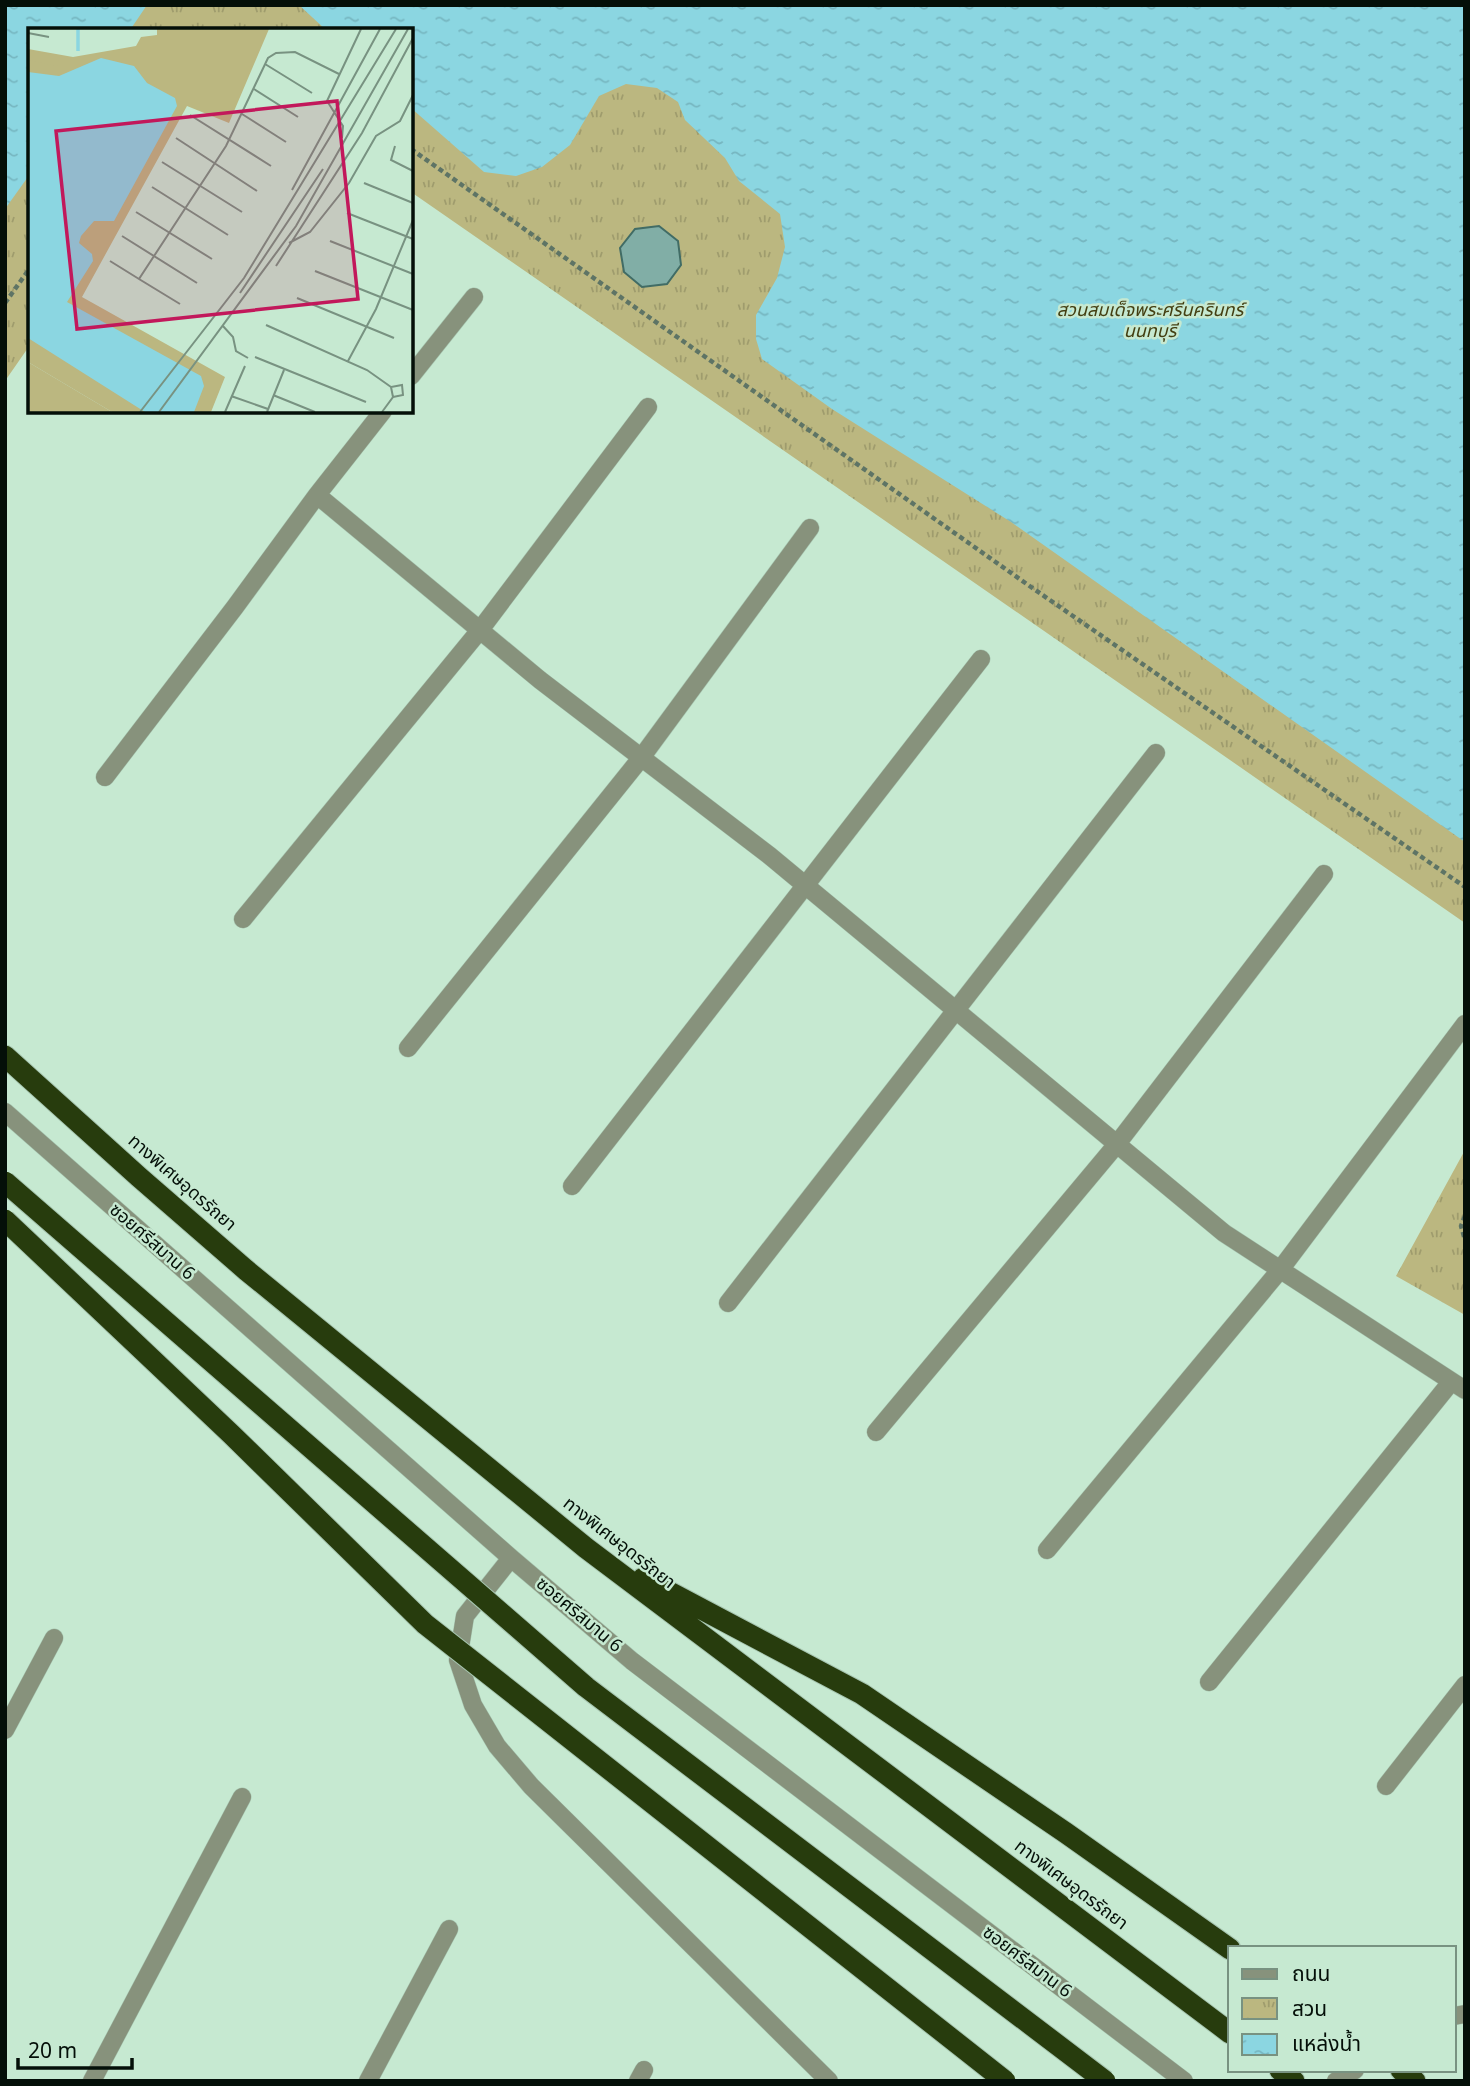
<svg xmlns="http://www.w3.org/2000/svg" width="1470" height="2086" font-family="Georgia,'Noto Sans Thai',serif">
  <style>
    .park { fill: url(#park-tufts) }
    .water { fill: url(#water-ripples) }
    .building { fill: #81aea6; stroke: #416c65; stroke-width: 2 }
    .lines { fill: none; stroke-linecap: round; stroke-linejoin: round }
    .street-casing { stroke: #a7c6b1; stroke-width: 19 }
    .highway-casing { stroke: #a7c6b1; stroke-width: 23 }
    .path { stroke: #5e7465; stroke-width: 4.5; stroke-dasharray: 5 3.5; stroke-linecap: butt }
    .street { stroke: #87927c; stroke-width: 18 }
    .highway { stroke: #273c0d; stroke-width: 21 }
    .highway-bridge-casing { stroke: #a7c6b1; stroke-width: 23; stroke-linecap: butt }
    .highway-bridge { stroke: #273c0d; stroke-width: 21 }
    .labels { text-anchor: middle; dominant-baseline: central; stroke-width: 5; stroke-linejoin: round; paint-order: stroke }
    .park-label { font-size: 18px; font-style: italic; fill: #433f12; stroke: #c6e9d1 }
    .street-label { font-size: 18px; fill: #040f08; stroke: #c6e9d1 }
    .inset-river { fill: none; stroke: #8bd6e1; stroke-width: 3.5 }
    .inset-road { fill: none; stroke: #789281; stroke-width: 2 }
    .view { fill: #c2185b; fill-opacity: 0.15; stroke: #c2185b; stroke-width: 3.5 }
    .inset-edge { fill: none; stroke: #040f08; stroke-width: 3.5 }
  </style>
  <defs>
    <pattern id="park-tufts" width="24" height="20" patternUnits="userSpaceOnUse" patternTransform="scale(1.75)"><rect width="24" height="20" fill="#bbb780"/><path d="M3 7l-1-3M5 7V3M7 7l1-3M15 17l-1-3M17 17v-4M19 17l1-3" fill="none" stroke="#9f9c6d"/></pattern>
    <pattern id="water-ripples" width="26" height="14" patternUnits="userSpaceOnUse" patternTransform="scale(1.75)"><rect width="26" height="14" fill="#8bd6e1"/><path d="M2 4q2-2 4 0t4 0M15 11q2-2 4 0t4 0" fill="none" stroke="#76b6c0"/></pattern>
  </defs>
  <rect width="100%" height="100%" fill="#c6e9d1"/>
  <path class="park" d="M5 5H1465V923L411 192V30H30V345L5 381Z
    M1465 1150V1315L1396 1276Z"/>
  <path class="water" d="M5 5H147L130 30H30V174L5 209Z
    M299 5H1465V842L1011 522 832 409 762 359 756 339V315L777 278 785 247 780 214 739 181 725 158 685 120 678 102 657 88 626 84 599 96 570 145 542 167 516 176 484 172 411 108V30H326Z"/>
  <path class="building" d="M659 226 678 241 681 265 667 284 642 287 624 272 620 248 635 229Z"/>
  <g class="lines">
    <g class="street-casing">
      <path id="street" d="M411 376 474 297
        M317 495 383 411
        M105 777 235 607 317 495 540 680 770 856 1224 1233 1465 1390
        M243 919 480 630 648 407
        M408 1048 641 758 810 528
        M5 1112 511 1558 632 1661 1184 2081
        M572 1186 981 659
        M728 1303 1156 753
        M876 1432 1117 1144 1324 874
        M1047 1550 1280 1270 1465 1024
        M511 1558 465 1616 458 1660 473 1705 497 1746 531 1786 829 2081
        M1209 1682 1451 1382
        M5 1730 54 1638
        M1386 1786 1465 1685
        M1454 2016 1465 2014
        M92 2081 242 1797
        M368 2081 449 1929
        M638 2081 644 2070
        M1336 2081 1355 2070"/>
    </g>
    <g class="highway-casing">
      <path id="highway" d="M5 1056 139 1177 246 1270 586 1548 1230 2033
        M643 1578 862 1694 1066 1833 1230 1949
        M1280 2070 1294 2081
        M1401 2070 1415 2081"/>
    </g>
    <path class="path" d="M222 30H227
      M411 149 1031 587 1465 887
      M5 303 30 268
      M1465 1216 1461 1226 1465 1240"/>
    <use href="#street" class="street"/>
    <use href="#highway" class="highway"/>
    <g class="highway-bridge-casing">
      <path id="highway-bridge" d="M5 1182 586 1687 1105 2081
        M5 1220 231 1434 425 1624 1005 2081"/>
    </g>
    <use href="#highway-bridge" class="highway-bridge"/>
  </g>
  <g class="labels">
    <g class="park-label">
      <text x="1150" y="310">สวนสมเด็จพระศรีนครินทร์<tspan x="1150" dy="21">นนทบุรี</tspan></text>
    </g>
    <g class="street-label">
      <text transform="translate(182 1183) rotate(41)">ทางพิเศษอุดรรัถยา</text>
      <text transform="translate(152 1242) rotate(41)">ซอยศรีสมาน 6</text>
      <text transform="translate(619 1543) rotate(38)">ทางพิเศษอุดรรัถยา</text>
      <text transform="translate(579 1615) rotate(40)">ซอยศรีสมาน 6</text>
      <text transform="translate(1071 1885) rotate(37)">ทางพิเศษอุดรรัถยา</text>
      <text transform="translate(1027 1962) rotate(37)">ซอยศรีสมาน 6</text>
    </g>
  </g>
  <g transform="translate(28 28)">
    <rect width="385" height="385" fill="#c6e9d1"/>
    <path d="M0 334 84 384H0Z" fill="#bbb780"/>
    <path d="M129 1H241L201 95 159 78 54 269 197 349 183 384H84L0 334V21L45 29 108 18 113 9 129 7Z" fill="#bbb780"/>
    <path d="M0 23 31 28 29 38 0 32Z" fill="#bbb780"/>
    <path d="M73 30 106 38 119 55 147 70 149 78 86 193H66L53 208 51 215 64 226 65 233 39 274 173 348 176 358 166 384H117L0 310V44L31 48Z" fill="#8bd6e1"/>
    <path class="inset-river" d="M50 1V23"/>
    <path class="inset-road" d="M0 5 21 9M237 36 284 65M226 61 270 89M214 86 258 114M162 87 243 138M148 110 229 163M314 110 315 98 299 73 333 1M367 118 363 132 385 143M134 134 214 184M336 155 385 175M124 159 200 207M264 162 352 1M108 184 184 231M319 185 385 211M94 208 169 255M302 213 385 246M261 215 282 204 321 155 348 108 372 93 385 67M82 233 111 251M248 238 334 105 385 10M287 243 385 282M212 265 295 141M269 270 366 310M152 276 111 251 198 118 240 30 248 25 267 24 311 46M194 297 205 309 208 323 220 330M238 297 339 342 363 359M227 329 338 374M320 333 348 281 385 192M245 367 287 384M203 368 240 381M112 384 216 250 368 1M131 384 268 198 380 1M197 384 217 338M239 384 256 342M354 384 365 369 363 359 374 357 375 367 365 369"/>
    <path class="view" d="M309 73 330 271 49 301 28 103Z"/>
    <rect width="385" height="385" class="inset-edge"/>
  </g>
  <rect width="1470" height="2086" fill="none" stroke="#040f08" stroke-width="14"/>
  <rect x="1228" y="1946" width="228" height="126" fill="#c6e9d1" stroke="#789281" stroke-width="2"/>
  <rect x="1242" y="1969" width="35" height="10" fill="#87927c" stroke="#789281" stroke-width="2"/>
  <text x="1292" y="1981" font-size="21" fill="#040f08">ถนน</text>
  <rect x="1242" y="1998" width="35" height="21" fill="url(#park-tufts)" stroke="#789281" stroke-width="2"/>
  <text x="1292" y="2016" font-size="21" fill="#040f08">สวน</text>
  <rect x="1242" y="2034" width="35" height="21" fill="url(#water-ripples)" stroke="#789281" stroke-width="2"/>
  <text x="1292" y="2051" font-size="21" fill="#040f08">แหล่งน้ำ</text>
  <path d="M18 2058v10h114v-10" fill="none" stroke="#040f08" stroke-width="3.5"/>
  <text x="28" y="2058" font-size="21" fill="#040f08" stroke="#c6e9d1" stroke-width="5" paint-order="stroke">20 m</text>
</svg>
